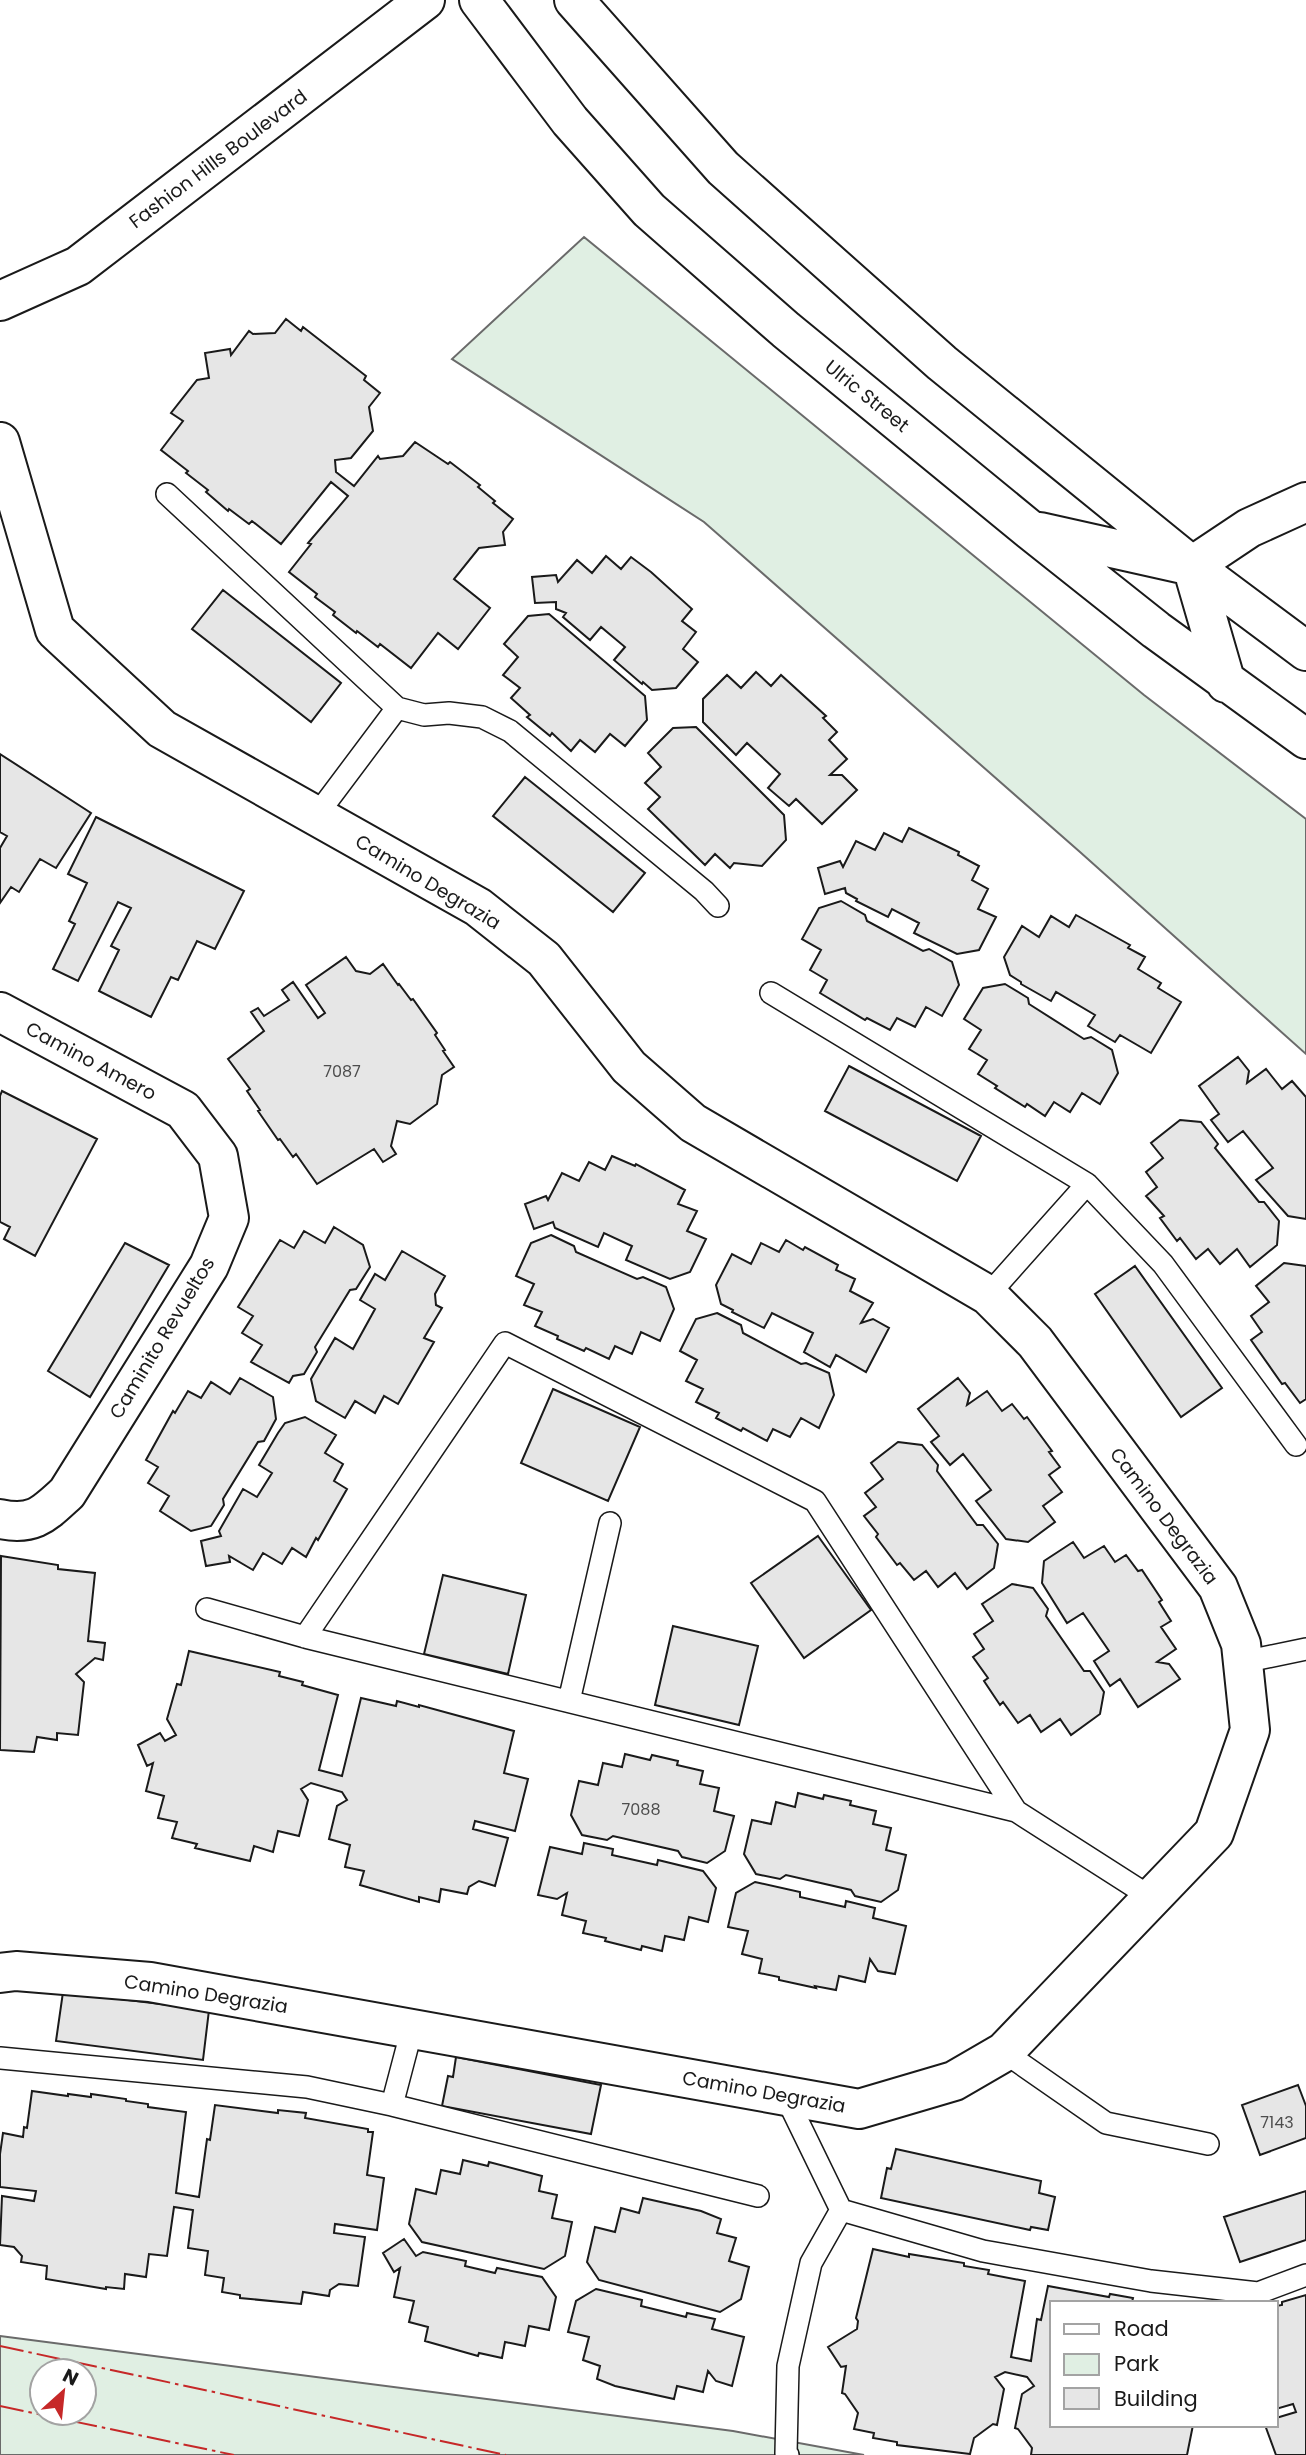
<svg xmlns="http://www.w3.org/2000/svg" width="1306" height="2455" font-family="Poppins,sans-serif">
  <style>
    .green { fill: #e0efe3; stroke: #6a6a6a; stroke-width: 2; fill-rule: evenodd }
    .building { fill: #e6e6e6; stroke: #1a1a1a; stroke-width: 2 }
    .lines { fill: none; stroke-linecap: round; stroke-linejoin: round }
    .service-casing { stroke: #1a1a1a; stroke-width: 24 }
    .minor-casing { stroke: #1a1a1a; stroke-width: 42 }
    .tertiary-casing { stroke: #1a1a1a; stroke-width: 42 }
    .secondary-casing { stroke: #1a1a1a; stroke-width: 42 }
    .service { stroke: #fff; stroke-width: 21 }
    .minor { stroke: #fff; stroke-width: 38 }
    .tertiary { stroke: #fff; stroke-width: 38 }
    .secondary { stroke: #fff; stroke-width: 38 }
    .power { stroke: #c62828; stroke-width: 2; stroke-dasharray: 24 5 3.5 5; stroke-linecap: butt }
    .labels { text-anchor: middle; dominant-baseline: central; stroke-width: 5; stroke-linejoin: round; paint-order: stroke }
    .number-label { font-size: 16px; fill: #4d4d4d }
    .street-label { font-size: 19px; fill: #1a1a1a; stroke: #fff }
  </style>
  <rect width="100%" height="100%" fill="#fff"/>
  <path class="green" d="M584 237 1144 695 1306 819V1054L1080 852 704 522 452 359Z
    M0 2336 733 2431 864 2455H0ZM42 2371H84V2413H42Z"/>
  <path class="building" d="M286 319 301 331 303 327 366 376 364 380 380 393 369 407 373 431 351 458 335 460 336 472 354 486 378 456 380 459 403 456 415 442 448 464 450 462 480 485 478 487 495 501 493 503 513 519 503 532 505 545 479 548 454 579 490 608 458 649 438 633 411 668 380 644 378 647 357 631 356 633 333 615 335 612 315 597 317 594 289 572 311 544 308 543 348 496 331 482 281 544 252 521 249 524 229 509 228 511 206 492 208 490 186 473 188 471 161 450 183 421 171 413 197 380 209 378 205 353 230 349 231 355 249 331 253 334 275 333Z
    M606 556 621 569 631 557 651 572 692 609 682 621 696 632 683 649 698 662 676 688 652 690 643 682 642 684 614 660 625 647 601 627 590 640 563 617 566 613 556 609V602L535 603 532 577 556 575 558 582 577 560 592 573Z
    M223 590 341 683 311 722 192 629Z
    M549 614 645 696 647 720 625 746 610 734 595 752 580 740 571 751 552 733 550 736 527 717 530 715 511 698 520 688 503 675 518 657 504 644 528 616Z
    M756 672 771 686 781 675 826 716 823 718 837 732 829 740 847 759 830 775H842L857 790 822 824 796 799 789 806 768 788 780 774 747 743 736 755 703 722V699L727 675 741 688Z
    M696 727 784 815 786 840 762 866 734 863 730 868 715 854 705 865 648 809 660 797 645 783 661 767 648 753 673 728Z
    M0 754 91 813 56 868 40 859 19 892 11 887 0 903V848L7 836 0 832Z
    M525 777 645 873 613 912 493 816Z
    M96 817 244 891 215 949 197 941 178 980 171 977 151 1017 99 991 119 950 111 946 131 908 118 902 78 981 53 969 75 924 69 921 87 883 68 874Z
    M909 828 959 852 958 855 979 866 972 880 988 889 978 909 996 917 979 950 957 954 914 933 919 923 892 909 888 917 856 901 857 899 846 893 845 888 825 894 818 868 840 861 843 867 856 841 875 850 884 833 902 842Z
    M841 901 865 915 867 921 923 951 929 949 952 962 959 985 942 1016 926 1007 915 1027 897 1018 890 1030 867 1018 865 1020 820 993 827 980 810 970 821 950 802 939 819 908Z
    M1076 915 1130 945 1128 948 1145 957 1138 969 1161 983 1158 988 1181 1002 1151 1053 1120 1035 1115 1042 1088 1026 1095 1015 1056 992 1051 1001 1021 984V982L1010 975 1004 957 1022 926 1039 937 1051 916 1069 927Z
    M346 957 356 971 370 974 383 964 398 985 399 984 411 1000 413 999 437 1033 435 1035 445 1050 443 1051 454 1067 442 1075 437 1104 410 1124 397 1121 391 1146 396 1154 383 1162 374 1149 317 1184 296 1154 293 1157 280 1139 278 1140 258 1111 260 1110 247 1091 250 1089 228 1059 264 1031 251 1012 258 1008 264 1016 289 1000 282 990 293 982 318 1018 325 1013 306 985Z
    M1005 984 1028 998 1029 1004 1084 1039 1091 1037 1112 1050 1118 1073 1100 1104 1082 1093 1070 1112 1054 1102 1045 1116 1027 1104 1025 1107 995 1088 997 1086 978 1074 987 1060 969 1049 981 1030 964 1019 983 988Z
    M1238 1057 1249 1071 1247 1083 1266 1069 1282 1089 1292 1081 1306 1097V1219L1288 1216 1256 1180 1273 1168 1243 1131 1228 1142 1211 1120 1219 1114 1199 1086Z
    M849 1066 981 1136 957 1181 825 1111Z
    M2 1091 97 1139 35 1256 4 1239 10 1227 0 1222V1096Z
    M1180 1120 1201 1122 1218 1144 1215 1148 1259 1202H1264L1279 1221 1277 1245 1250 1267 1237 1249 1220 1264 1208 1249 1196 1259 1180 1238 1177 1241 1160 1218 1164 1216 1146 1196 1157 1187 1146 1172 1163 1158 1151 1143Z
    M612 1156 635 1166 636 1164 685 1190 678 1204 697 1211 687 1231 706 1239 690 1272 670 1279 626 1260 632 1246 604 1233 598 1247 555 1228 553 1222 534 1229 525 1204 546 1196 548 1200 562 1173 579 1181 589 1162 605 1170Z
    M334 1227 363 1245 370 1267 356 1289 350 1290 315 1347 317 1352 304 1374 293 1376 289 1383 251 1362 262 1345 242 1333 253 1316 238 1307 280 1240 294 1248 304 1231 325 1243Z
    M551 1235 574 1246 576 1252 637 1279 643 1277 666 1287 674 1309 660 1341 641 1332 632 1354 615 1346 609 1359 586 1348 584 1351 557 1339 558 1336 535 1326 542 1312 524 1305 534 1284 516 1276 531 1243Z
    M786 1240 803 1250 805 1247 838 1265 836 1270 855 1279 850 1291 873 1303 861 1323 873 1319 889 1328 866 1372 836 1355 830 1367 804 1352 813 1333 772 1313 764 1328 732 1312 733 1310 721 1304 716 1285 732 1254 751 1264 761 1243 779 1252Z
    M125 1243 169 1265 90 1397 48 1371Z
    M402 1251 445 1276 435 1294 436 1305 442 1308 424 1338 434 1342 398 1404 384 1396 375 1413 355 1401 345 1418 316 1401 311 1379 335 1338 353 1349 375 1309 360 1300 375 1274 385 1280Z
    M1284 1263 1306 1266V1399L1300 1403 1285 1383 1282 1384 1251 1340 1262 1332 1251 1316 1269 1302 1256 1286Z
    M1135 1266 1222 1388 1181 1417 1095 1294Z
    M717 1313 741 1325 743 1333 801 1364 806 1363 829 1373 834 1395 819 1428 801 1418 790 1437 773 1429 767 1441 743 1428 741 1431 716 1418 719 1413 696 1402 703 1389 686 1381 697 1360 680 1351 696 1319Z
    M240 1378 273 1397 276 1419 264 1441 258 1442 223 1499 224 1505 211 1526 191 1531 160 1511 169 1496 148 1483 158 1467 146 1460 173 1411 175 1413 188 1391 201 1398 211 1382 230 1394Z
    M958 1378 970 1393 967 1405 987 1391 1002 1411 1012 1404 1024 1419 1027 1417 1052 1451 1049 1452 1060 1467 1049 1475 1062 1492 1043 1506 1055 1522 1028 1542 1006 1539 976 1501 991 1490 963 1454 950 1465 931 1442 939 1436 918 1409Z
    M553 1389 640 1427 608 1501 521 1463Z
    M305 1417 336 1435 325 1453 343 1464 334 1481 347 1489 318 1540 316 1538 306 1557 292 1548 282 1564 263 1553 253 1570 229 1556 230 1562 206 1566 201 1541 221 1536 219 1531 243 1489 257 1497 272 1473 259 1465 278 1433 285 1423Z
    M898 1442 922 1445 938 1465 937 1471 977 1525H983L998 1544 994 1568 967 1589 955 1573 938 1587 926 1571 914 1580 900 1563 897 1565 876 1537 878 1534 864 1516 876 1507 865 1493 883 1479 871 1463Z
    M818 1536 871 1610 804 1658 751 1583Z
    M1073 1542 1084 1558 1104 1546 1115 1562 1126 1555 1138 1571 1142 1570 1162 1600 1159 1602 1171 1621 1161 1627 1176 1649 1157 1662 1169 1664 1180 1679 1138 1707 1120 1679 1110 1686 1094 1661 1109 1651 1083 1613 1067 1623 1042 1583 1044 1561Z
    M1 1556 58 1565V1569L95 1573 88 1641 105 1643 103 1660 95 1658 76 1674 84 1682 78 1735 57 1733V1740L37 1737 34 1752 0 1750Z
    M443 1575 526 1595 508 1674 424 1654Z
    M1012 1584 1033 1588 1048 1609 1046 1616 1084 1671H1090L1104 1692 1100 1714 1071 1735 1060 1719 1041 1732 1030 1715 1018 1723 1003 1702 1000 1705 984 1681 988 1678 973 1657 984 1649 974 1634 993 1621 982 1604Z
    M673 1626 758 1646 739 1725 655 1705Z
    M189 1651 280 1672 279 1676 303 1682 302 1685 338 1695 319 1770 342 1776 361 1698 396 1706 397 1701 419 1707V1705L514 1731 504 1773 528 1779 515 1831 475 1821 473 1829 508 1838 495 1886 479 1881 469 1887 467 1894 441 1889 439 1902 419 1897V1902L360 1885 364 1871 345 1867 350 1845 329 1839 337 1806 347 1800 342 1792 311 1783 301 1789 308 1800 299 1836 278 1831 273 1852 254 1846 250 1861 195 1848 197 1844 172 1838 177 1822 158 1818 164 1796 146 1791 153 1763 147 1766 138 1745 160 1733 165 1741 176 1735 167 1719 177 1684 181 1685Z
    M625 1754 650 1760 652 1755 678 1761 677 1765 703 1771 700 1784 719 1788 714 1811 734 1816 725 1851 707 1863 682 1857 678 1851 613 1836 607 1840 582 1835 571 1815 579 1781 598 1785 603 1763 622 1767Z
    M798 1793 823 1799 824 1795 851 1801 850 1805 876 1811 873 1824 891 1828 886 1850 906 1855 898 1890 881 1902 855 1896 851 1890 786 1875 780 1879 756 1874 744 1854 752 1820 771 1824 776 1802 795 1807Z
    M584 1843 613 1849 612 1855 657 1865 658 1860 703 1871 716 1888 708 1922 689 1917 684 1940 665 1936 662 1951 642 1946 641 1950 605 1941 606 1938 583 1933 586 1921 562 1915 567 1893 557 1899 538 1895 550 1847 582 1854Z
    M755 1882 800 1892V1897L845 1907 846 1901 875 1908 873 1918 906 1926 895 1974 878 1971 870 1959 865 1982 839 1976 836 1990 815 1986 816 1988 779 1980V1977L759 1973 762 1959 742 1954 748 1931 728 1927 736 1893Z
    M63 1992 209 2010 203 2060 56 2041Z
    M456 2057 601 2085 591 2134 442 2106 448 2076 453 2077Z
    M1298 2085 1306 2106V2138L1260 2155 1242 2105Z
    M32 2091 68 2096V2094L91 2097V2094L126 2099V2101L148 2104V2107L186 2112 176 2193 199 2197 207 2139 210 2140 215 2105 278 2113V2110L306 2113 305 2118 368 2129V2132H373L367 2175 384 2178 377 2230 335 2224 334 2233 365 2237 358 2286 339 2284 330 2290 329 2296 303 2292 301 2304 240 2298V2295L222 2292 224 2278 205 2275 208 2251 188 2248 193 2210 174 2207 167 2256 149 2254 146 2277 125 2274 124 2289 106 2287V2289L46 2279 47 2266 21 2262 22 2256 14 2247 0 2245 2 2196 34 2201 36 2191 0 2187V2154L3 2133 23 2137 24 2127 27 2128Z
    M896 2149 1041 2181 1039 2193 1055 2197 1048 2230 1031 2227 1030 2230 881 2198 887 2168 891 2169Z
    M463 2160 488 2166 489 2162 542 2176 539 2191 557 2195 552 2218 572 2222 565 2256 544 2269 422 2242 409 2224 416 2189 436 2194 441 2170 460 2174Z
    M1306 2191V2240L1240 2262 1224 2217Z
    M643 2198 701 2211 721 2219 717 2233 736 2238 729 2261 749 2267 741 2299 720 2312 599 2280 587 2262 595 2227 615 2232 621 2208 639 2213Z
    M404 2239 416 2256 423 2252 466 2261 465 2266 495 2273 497 2268 542 2277 556 2297 549 2330 529 2326 525 2346 505 2342 502 2358 479 2353 478 2356 425 2341 428 2327 409 2322 414 2301 394 2297 400 2268 394 2272 383 2253Z
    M873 2249 909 2257V2254L964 2263V2266L989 2270 988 2274 1025 2281 1011 2357 1031 2361 1037 2319 1041 2320 1048 2286 1109 2297 1110 2294 1133 2298 1132 2302 1136 2303H1052V2425H1193L1187 2455H1031L1032 2448 1018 2429 1015 2428 1022 2394 1034 2386 1027 2377 1005 2372 995 2377 1004 2389 997 2425 993 2424 974 2438 970 2454 897 2445V2442L873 2438 874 2433 854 2429 858 2413 845 2394 842 2393 846 2366 841 2367 828 2347 857 2329 858 2321 856 2318Z
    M596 2289 642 2300 641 2306 686 2317 687 2313 715 2319 712 2329 744 2337 732 2386 716 2381 708 2371 703 2392 677 2386 674 2399 615 2386 597 2379 600 2366 583 2360 589 2337 568 2332 576 2301Z
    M1306 2295V2455H1276L1265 2425H1276V2418L1296 2412 1293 2404 1276 2409V2306L1282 2305V2302Z"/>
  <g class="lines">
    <g class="service-casing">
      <path id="service" d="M167 494 397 708 316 816
        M397 708 424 715 449 713 482 717 510 731 704 891 718 906
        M771 993 1087 1184
        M988 1295 1087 1184 1163 1264 1296 1445
        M207 1609 305 1637 1016 1811 1152 1898
        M305 1637 505 1343 815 1501 1016 1811
        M1243 1662 1306 1649
        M569 1701 610 1523
        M1004 2052 1106 2123 1208 2144
        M0 2058 307 2087 392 2105 758 2196
        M785 2095 841 2210 983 2251 1151 2281 1258 2293 1306 2275
        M392 2105 412 2029
        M788 2455 786 2453 788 2366 811 2263 841 2210"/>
    </g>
    <g class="minor-casing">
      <path id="minor" d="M0 442 55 630 162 729 478 907 544 959 629 1067 693 1123 988 1295 1035 1342 1218 1587 1241 1644 1250 1730 1214 1833 1004 2052 954 2081 859 2109 150 1982 16 1971 0 1973
        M0 1012 183 1110 218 1156 229 1218 209 1266 67 1493C44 1514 34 1526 0 1519"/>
    </g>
    <g class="tertiary-casing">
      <path id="tertiary" d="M0 301 78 266 425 0
        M1192 566 1249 528 1306 502"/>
    </g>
    <g class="secondary-casing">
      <path id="secondary" d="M479 0 570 121 649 210 786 330 1030 530 1156 630 1306 739
        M574 0 723 168 942 363 1192 566 1306 651
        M1040 532 1192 566 1226 683"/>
    </g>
    <use href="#service" class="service"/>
    <use href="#minor" class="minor"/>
    <use href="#tertiary" class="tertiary"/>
    <use href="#secondary" class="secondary"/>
    <path class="power" d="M0 2346 506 2455
      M0 2406 234 2455"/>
  </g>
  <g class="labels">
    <g class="number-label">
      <text x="342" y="1071">7087</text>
      <text x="641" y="1809">7088</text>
      <text x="1277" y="2122">7143</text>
    </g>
    <g class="street-label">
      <text transform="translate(218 159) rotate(-37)">Fashion Hills Boulevard</text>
      <text transform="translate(867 396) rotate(39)">Ulric Street</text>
      <text transform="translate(428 882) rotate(31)">Camino Degrazia</text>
      <text transform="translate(91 1061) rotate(28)">Camino Amero</text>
      <text transform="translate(162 1338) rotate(-59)">Caminito Revueltos</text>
      <text transform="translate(1164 1516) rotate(53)">Camino Degrazia</text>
      <text transform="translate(206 1994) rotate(9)">Camino Degrazia</text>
      <text transform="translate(764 2092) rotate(10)">Camino Degrazia</text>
    </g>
  </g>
  <rect x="1050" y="2301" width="228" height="126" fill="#ffffff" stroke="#a3a3a3" stroke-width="2"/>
  <rect x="1064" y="2324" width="35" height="10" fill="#ffffff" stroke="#a3a3a3" stroke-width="2"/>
  <text x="1114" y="2336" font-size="21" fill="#1a1a1a">Road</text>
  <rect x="1064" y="2354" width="35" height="21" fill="#e0efe3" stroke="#a3a3a3" stroke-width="2"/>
  <text x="1114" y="2371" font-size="21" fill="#1a1a1a">Park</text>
  <rect x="1064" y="2388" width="35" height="21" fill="#e6e6e6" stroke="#a3a3a3" stroke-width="2"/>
  <text x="1114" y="2406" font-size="21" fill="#1a1a1a">Building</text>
  <g transform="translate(63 2392) rotate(27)"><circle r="33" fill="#ffffff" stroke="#a3a3a3" stroke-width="2"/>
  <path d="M0-5L12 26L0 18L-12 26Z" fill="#c62828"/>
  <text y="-10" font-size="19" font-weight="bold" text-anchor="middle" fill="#1a1a1a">N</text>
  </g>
</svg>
